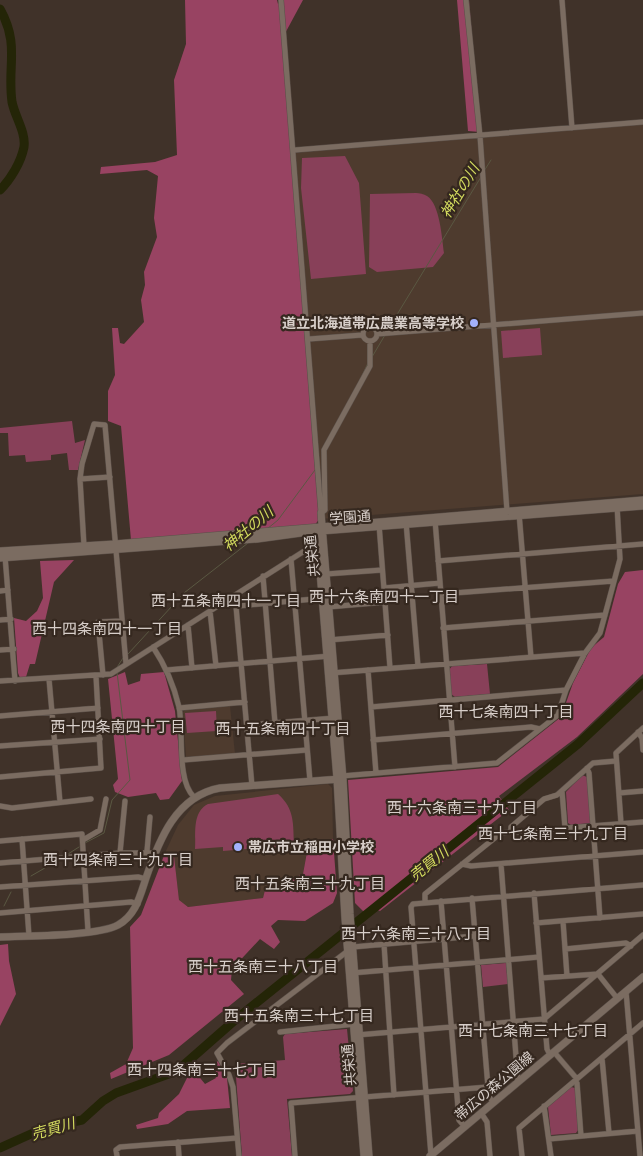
<svg xmlns="http://www.w3.org/2000/svg" width="643" height="1156" font-family="'DM Sans','Noto Sans JP',sans-serif">
  <style>
    .built { fill: #4e3b2e }
    .green { fill: #884059 }
    .forest { fill: #984362 }
    .lines { fill: none; stroke-linecap: round; stroke-linejoin: round }
    .stream { stroke: #5a5842; stroke-width: 1 }
    .river { stroke: #242507; stroke-width: 9 }
    .street-casing { stroke: #5b5049; stroke-width: 6 }
    .secondary-casing { stroke: #5b5049; stroke-width: 8 }
    .street { stroke: #7b6c61; stroke-width: 5 }
    .secondary { stroke: #7b6c61; stroke-width: 7 }
    .poi-dot { fill: #a3b2fd; stroke: #35281f; stroke-width: 2 }
    .labels { text-anchor: middle; dominant-baseline: central; stroke-width: 4.5; stroke-linejoin: round; paint-order: stroke }
    .poi-label { font-size: 14px; font-weight: bold; fill: #d8cfca; stroke: #35281f; text-anchor: end }
    .street-label { font-size: 14px; fill: #d8cfca; stroke: #35281f }
    .water-label { font-size: 15px; font-style: italic; fill: #d3db5e; stroke: #35281f }
    .neighbourhood-label { font-size: 15px; fill: #d8cfca; stroke: #35281f }
  </style>
  <rect width="100%" height="100%" fill="#403229"/>
  <path class="built" d="M643 124V494L319 519 292 153Z
    M230 706 235 754 186 757 183 712 186 709Z
    M328 784 332 788 333 839 309 841 303 874 265 890 263 898 188 907 179 901 174 856 165 853 178 825 194 805 215 796Z"/>
  <path class="green" d="M345 156 359 183 366 274 311 279 301 188 302 158Z
    M416 193C419 193 424 194 427 196 440 204 442 239 444 253L433 267 377 272 369 267 370 194Z
    M540 328 542 355 503 358 501 331Z
    M72 421 75 443 85 440 78 470H69L67 453 51 455V460L26 462 25 455 9 456 8 433H0V428Z
    M487 664 490 694 455 697 451 694 449 670 452 666Z
    M216 711 217 731 187 733 185 713Z
    M582 775 587 777 591 823 571 825 568 823 566 792Z
    M278 794C295 809 293 824 294 845L223 851V847L195 849C196 833 192 812 208 804Z
    M506 963 508 984 483 987 481 965Z
    M347 1029 353 1091 350 1094 287 1099 292 1156H242L235 1064 285 1060 283 1037 285 1034Z
    M571 1087 575 1088 578 1130 576 1133 551 1135 548 1107Z"/>
  <path class="forest" d="M185 0H277L278 4 281 0H303L282 39 319 519 315 525 131 540 121 426 108 421V391L115 375 112 328H118L120 343 124 344 144 322 141 300 145 285 144 272 157 237 154 218 158 176 147 170 100 174 101 167 155 162 177 155 174 80 186 44Z
    M457 0H469L480 132 468 131Z
    M74 560 54 582 35 664H30L26 677 20 678 18 673 14 618 26 621 37 611 43 598 40 561Z
    M643 570V674L577 737 499 796 509 810 380 911 370 907 364 912 355 903 348 780 498 767 561 717 573 683 591 648 604 637 618 584 625 572Z
    M125 672 128 685 140 681 141 674 164 672 175 711 182 781 169 799 160 800 156 793 128 797 115 792 113 785 118 779 108 679Z
    M333 839 337 893 333 903 305 921 278 920 271 926 280 942 274 949 260 939 232 969 231 980 244 994 169 1055 111 1079 110 1073 126 1064 133 1048 130 927 141 915 165 853 174 856 179 900 188 907 263 898 265 890 303 874 309 841Z
    M8 944 9 961 16 994 0 1026V945Z
    M218 1061 227 1078 230 1108 187 1111 168 1124 137 1129 136 1125 158 1118 159 1113 179 1094 188 1076 196 1073 205 1084 216 1078 210 1068Z"/>
  <g class="lines">
    <path class="stream" d="M484 171 491 160
      M387 331 481 177
      M372 357 385 335
      M359 382 368 363
      M267 529 278 520 315 470
      M128 654 184 593 248 543
      M116 669 123 658
      M85 843 104 833 112 800 130 780 117 672
      M68 854 79 847
      M31 876 57 861
      M4 906 11 892"/>
    <path class="river" d="M0 9C20 45 7 65 12 102 15 117 26 132 24 147 21 162 11 179 0 190
      M0 1148 42 1129 82 1120 103 1101 116 1093 177 1071 235 1020 578 744 643 683"/>
    <g class="street-casing">
      <path id="street" d="M281 0 321 513
        M466 0 480 136 507 511
        M562 0 572 128
        M295 150 643 122
        M363 334a7 7 0 1 1 14 0a7 7 0 1 1-14 0Z
        M377 334 643 313
        M309 339 362 335
        M80 479 110 477
        M321 513 325 510 324 450 370 366V341
        M519 513 531 657
        M435 520 455 767
        M406 522 418 666
        M379 524 390 668
        M84 546 80 479 82 464 94 424 105 425 126 664
        M5 556 15 681
        M291 559 310 781
        M438 561 643 544
        M326 574 382 570
        M263 576 275 723
        M384 588 440 583
        M0 591 8 590
        M441 594 614 581
        M235 595 252 786
        M238 606 325 598
        M328 607 386 602
        M210 611 216 666
        M0 620 11 619
        M188 625 192 668
        M443 628 605 615
        M329 640 388 635
        M153 647C165 665 174 686 179 707 184 731 176 780 194 797
        M0 650 14 649
        M167 670 330 656
        M368 670 376 773
        M331 673 585 653
        M103 675 98 622 121 621
        M49 679 60 802
        M0 681 111 674 309 548 321 547
        M371 707 566 690
        M179 708 245 702
        M0 716 98 708
        M247 725 335 718
        M638 732 642 738 643 750
        M373 740 531 727 540 729
        M0 746 100 739
        M183 760 307 750
        M587 768 589 773 600 918
        M342 776 497 763 558 715 566 690 585 653 600 633 605 615 620 559 617 505
        M0 777 101 768 96 676
        M562 791 565 828
        M619 793 643 791
        M0 806 12 808 91 799
        M621 823 616 753 643 728
        M511 832V827L544 799 557 795 593 763 616 761
        M22 839 29 936
        M83 840 100 830 106 799
        M0 841 82 834 88 931
        M147 851 150 817
        M120 853 125 801
        M0 863 120 853H155
        M462 864 471 866 643 852
        M501 864 518 1082
        M0 887 138 877 146 879
        M534 893 547 1049 550 1055
        M472 898 488 1087 489 1097 494 1103
        M441 901 459 1120 465 1127
        M425 902V894L501 833 643 822
        M0 913 131 902 138 904
        M563 921 567 976
        M536 923 643 914
        M384 944 394 1095
        M565 949 626 943 631 946
        M352 973 539 957
        M541 978 598 974 617 998
        M626 991 640 1156
        M280 1032 355 1024
        M357 1035 544 1019 643 935
        M554 1052 577 1079
        M602 1058 609 1133
        M575 1081 577 1083 581 1136
        M544 1106 551 1156
        M481 1113 487 1122 490 1156
        M549 1139 638 1131
        M178 1142 179 1156
        M431 1155 411 907 413 904 643 885
        M117 1156 116 1150 120 1147 237 1138
        M239 1156 233 1087 229 1075 217 1053 227 1043 353 947 475 936
        M295 1156 291 1103 488 1087
        M522 1156 519 1128 643 1023"/>
    </g>
    <g class="secondary-casing">
      <path id="secondary" d="M321 513 343 779 350 914 369 1156
        M320 528 318 547 337 779 345 918 364 1156
        M0 551 115 544 643 500
        M0 558 257 539 308 532 643 506
        M0 937C26 936 98 936 118 925 136 915 140 896 146 878 159 840 176 796 220 788L340 779
        M430 1156 643 977"/>
    </g>
    <use href="#street" class="street"/>
    <use href="#secondary" class="secondary"/>
  </g>
  <g class="poi-dot">
    <circle cx="474" cy="323" r="5"/>
    <circle cx="238" cy="847" r="5"/>
  </g>
  <g class="labels">
    <g class="poi-label">
      <text x="464" y="323">道立北海道帯広農業高等学校</text>
      <text x="248" y="847" text-anchor="start">帯広市立稲田小学校</text>
    </g>
    <g class="street-label">
      <text transform="translate(350 517) rotate(-4)">学園通</text>
      <text transform="translate(312 556) rotate(-96)">共栄通</text>
      <text transform="translate(349 1065) rotate(-95)">共栄通</text>
      <text transform="translate(494 1086) rotate(-40)">帯広の森公園線</text>
    </g>
    <g class="water-label">
      <text transform="translate(460 191) rotate(-59)">神社の川</text>
      <text transform="translate(248 529) rotate(-40)">神社の川</text>
      <text transform="translate(429 864) rotate(-39)">売買川</text>
      <text transform="translate(53 1129) rotate(-16)">売買川</text>
    </g>
    <g class="neighbourhood-label">
      <text x="384" y="597">西十六条南四十一丁目</text>
      <text x="226" y="601">西十五条南四十一丁目</text>
      <text x="107" y="629">西十四条南四十一丁目</text>
      <text x="506" y="712">西十七条南四十丁目</text>
      <text x="118" y="727">西十四条南四十丁目</text>
      <text x="283" y="729">西十五条南四十丁目</text>
      <text x="462" y="808">西十六条南三十九丁目</text>
      <text x="553" y="834">西十七条南三十九丁目</text>
      <text x="118" y="860">西十四条南三十九丁目</text>
      <text x="310" y="884">西十五条南三十九丁目</text>
      <text x="416" y="934">西十六条南三十八丁目</text>
      <text x="263" y="967">西十五条南三十八丁目</text>
      <text x="299" y="1016">西十五条南三十七丁目</text>
      <text x="533" y="1031">西十七条南三十七丁目</text>
      <text x="202" y="1070">西十四条南三十七丁目</text>
    </g>
  </g>
</svg>
